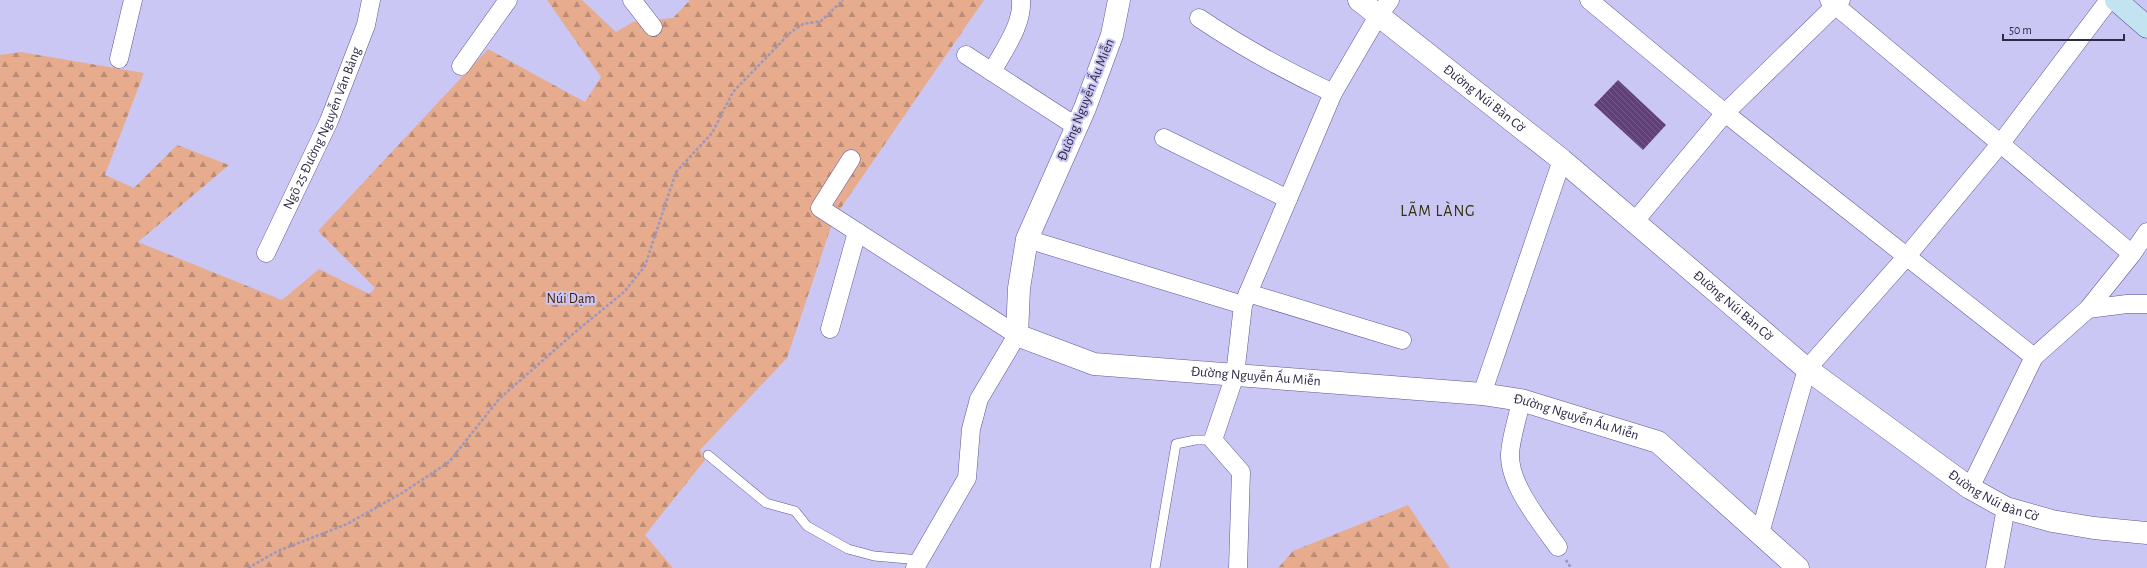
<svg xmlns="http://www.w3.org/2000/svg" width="2147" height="568" font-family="'Alegreya Sans',sans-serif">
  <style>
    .forest { fill: url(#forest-firs) }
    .building { fill: url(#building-back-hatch) }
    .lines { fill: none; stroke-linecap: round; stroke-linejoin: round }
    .service-casing { stroke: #605698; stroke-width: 10 }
    .minor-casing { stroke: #605698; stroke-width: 19 }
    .tertiary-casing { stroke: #605698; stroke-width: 23 }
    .secondary-casing { stroke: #605698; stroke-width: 23 }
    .path { stroke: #9b97bf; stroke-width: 2.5; stroke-dasharray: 3 2; stroke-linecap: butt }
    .service { stroke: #fff; stroke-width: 9 }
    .minor { stroke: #fff; stroke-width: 18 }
    .tertiary { stroke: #fff; stroke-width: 22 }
    .secondary { stroke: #c2e4f1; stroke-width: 22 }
    .labels { text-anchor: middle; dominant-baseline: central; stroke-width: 4; stroke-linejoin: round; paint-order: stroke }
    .street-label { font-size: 14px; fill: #2d2a46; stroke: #cbc7f4 }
    .park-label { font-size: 14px; fill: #4a1f02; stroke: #cbc7f4 }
    .quarter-label { font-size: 16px; letter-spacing: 1px; fill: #323107; stroke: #cbc7f4 }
  </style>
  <defs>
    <pattern id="forest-firs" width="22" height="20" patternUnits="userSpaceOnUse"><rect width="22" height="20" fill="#e6ac8d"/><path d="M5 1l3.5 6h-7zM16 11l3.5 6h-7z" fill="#bb8c75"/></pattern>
    <pattern id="building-back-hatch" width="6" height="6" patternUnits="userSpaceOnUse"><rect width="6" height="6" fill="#614079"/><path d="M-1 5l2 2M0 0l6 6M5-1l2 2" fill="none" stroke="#745989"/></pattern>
  </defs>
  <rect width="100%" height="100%" fill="#cbc7f4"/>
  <path class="forest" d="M547 0H582L616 32 633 22 673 18 690 0H984L834 218 787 358 700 450 705 460 645 535 673 568H0V55L21 52 144 73 105 175 134 188 177 145 229 165 138 242 282 300 319 269 369 294 375 288 318 231 488 49 585 102 601 77Z
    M1408 505 1450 568H1278L1293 551Z"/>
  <path class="building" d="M1618 80 1666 125 1643 150 1594 105Z"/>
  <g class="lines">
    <g class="service-casing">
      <path id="service" d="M708 455 766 503 795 511 807 526 848 549 874 556 920 560
        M1155 568 1176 444 1195 440H1213"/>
    </g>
    <g class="minor-casing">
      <g id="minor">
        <path d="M632 0 653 27"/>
        <path d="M1589 0 1725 113 2034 357"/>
        <path d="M1829 0 2132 254"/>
        <path d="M1199 18C1242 47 1286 71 1333 93"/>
        <path d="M966 55 1077 127"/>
        <path d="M119 59 133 0"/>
        <path d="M461 66 508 0"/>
        <path d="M992 72C1003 51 1023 25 1021 0"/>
        <path d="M1164 138 1288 199"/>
        <path d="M851 159 820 208 1017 335 979 399 971 429 967 478 915 568"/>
        <path d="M1635 221 1725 113 1841 0"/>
        <path d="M1027 239 1243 305"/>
        <path id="s1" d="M266 253 329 121 366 25 371 0"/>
        <path d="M1248 293 1402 340"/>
        <path d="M2088 309 2127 304H2147"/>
        <path d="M830 329 857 232"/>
        <path d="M1482 394 1562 160"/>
        <path d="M1521 400C1518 418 1511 436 1510 454 1509 485 1541 523 1558 547"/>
        <path d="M1970 488 2034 357 2088 309 2132 254 2147 232"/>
        <path d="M1760 533 1807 369 1907 256 2001 143 2109 0"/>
        <path d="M1238 568 1241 472 1213 440 1235 375 1243 305 1333 93 1378 16 1390 0"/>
        <path d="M1995 568 2006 508"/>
      </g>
    </g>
    <g class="tertiary-casing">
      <g id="tertiary">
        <path id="s2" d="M1119 0 1112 35 1085 108 1027 239 1019 288 1017 335 1094 364 1482 394 1521 400 1658 442 1798 568"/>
        <path id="s3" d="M1359 0 1562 160 1807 369 1970 488 2006 508 2052 521 2094 528 2147 533"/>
      </g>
    </g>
    <g class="secondary-casing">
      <path id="secondary" d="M2116 0 2147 27"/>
    </g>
    <path class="path" d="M1566 560 1571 568
      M248 568 278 551 347 524 402 493 449 462 499 399 574 333 624 292 645 266 676 172 712 133 733 92 791 32 803 24 821 21 843 0"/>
    <use href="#service" class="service"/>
    <use href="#minor" class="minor"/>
    <use href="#tertiary" class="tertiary"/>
    <use href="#secondary" class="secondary"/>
  </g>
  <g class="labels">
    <g class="street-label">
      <text stroke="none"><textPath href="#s3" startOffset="159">Đường Núi Bàn Cờ</textPath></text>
      <text transform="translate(1086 100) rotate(-68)">Đường Nguyễn Ấu Miễn</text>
      <text stroke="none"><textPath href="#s1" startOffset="137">Ngõ 25 Đường Nguyễn Văn Bảng</textPath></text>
      <text stroke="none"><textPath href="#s3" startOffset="483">Đường Núi Bàn Cờ</textPath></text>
      <text stroke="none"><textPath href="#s2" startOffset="598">Đường Nguyễn Ấu Miễn</textPath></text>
      <text stroke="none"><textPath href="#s2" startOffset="922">Đường Nguyễn Ấu Miễn</textPath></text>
      <text stroke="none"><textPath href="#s3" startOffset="807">Đường Núi Bàn Cờ</textPath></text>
    </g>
    <g class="park-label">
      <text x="571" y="299">Núi Dạm</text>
    </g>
    <g class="quarter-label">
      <text x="1438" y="211">LÃM LÀNG</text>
    </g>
  </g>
  <path d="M2003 34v6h121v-6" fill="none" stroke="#2d2a46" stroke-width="2"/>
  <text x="2009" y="34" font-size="12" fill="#2d2a46" stroke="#cbc7f4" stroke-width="3" paint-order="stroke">50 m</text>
</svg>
